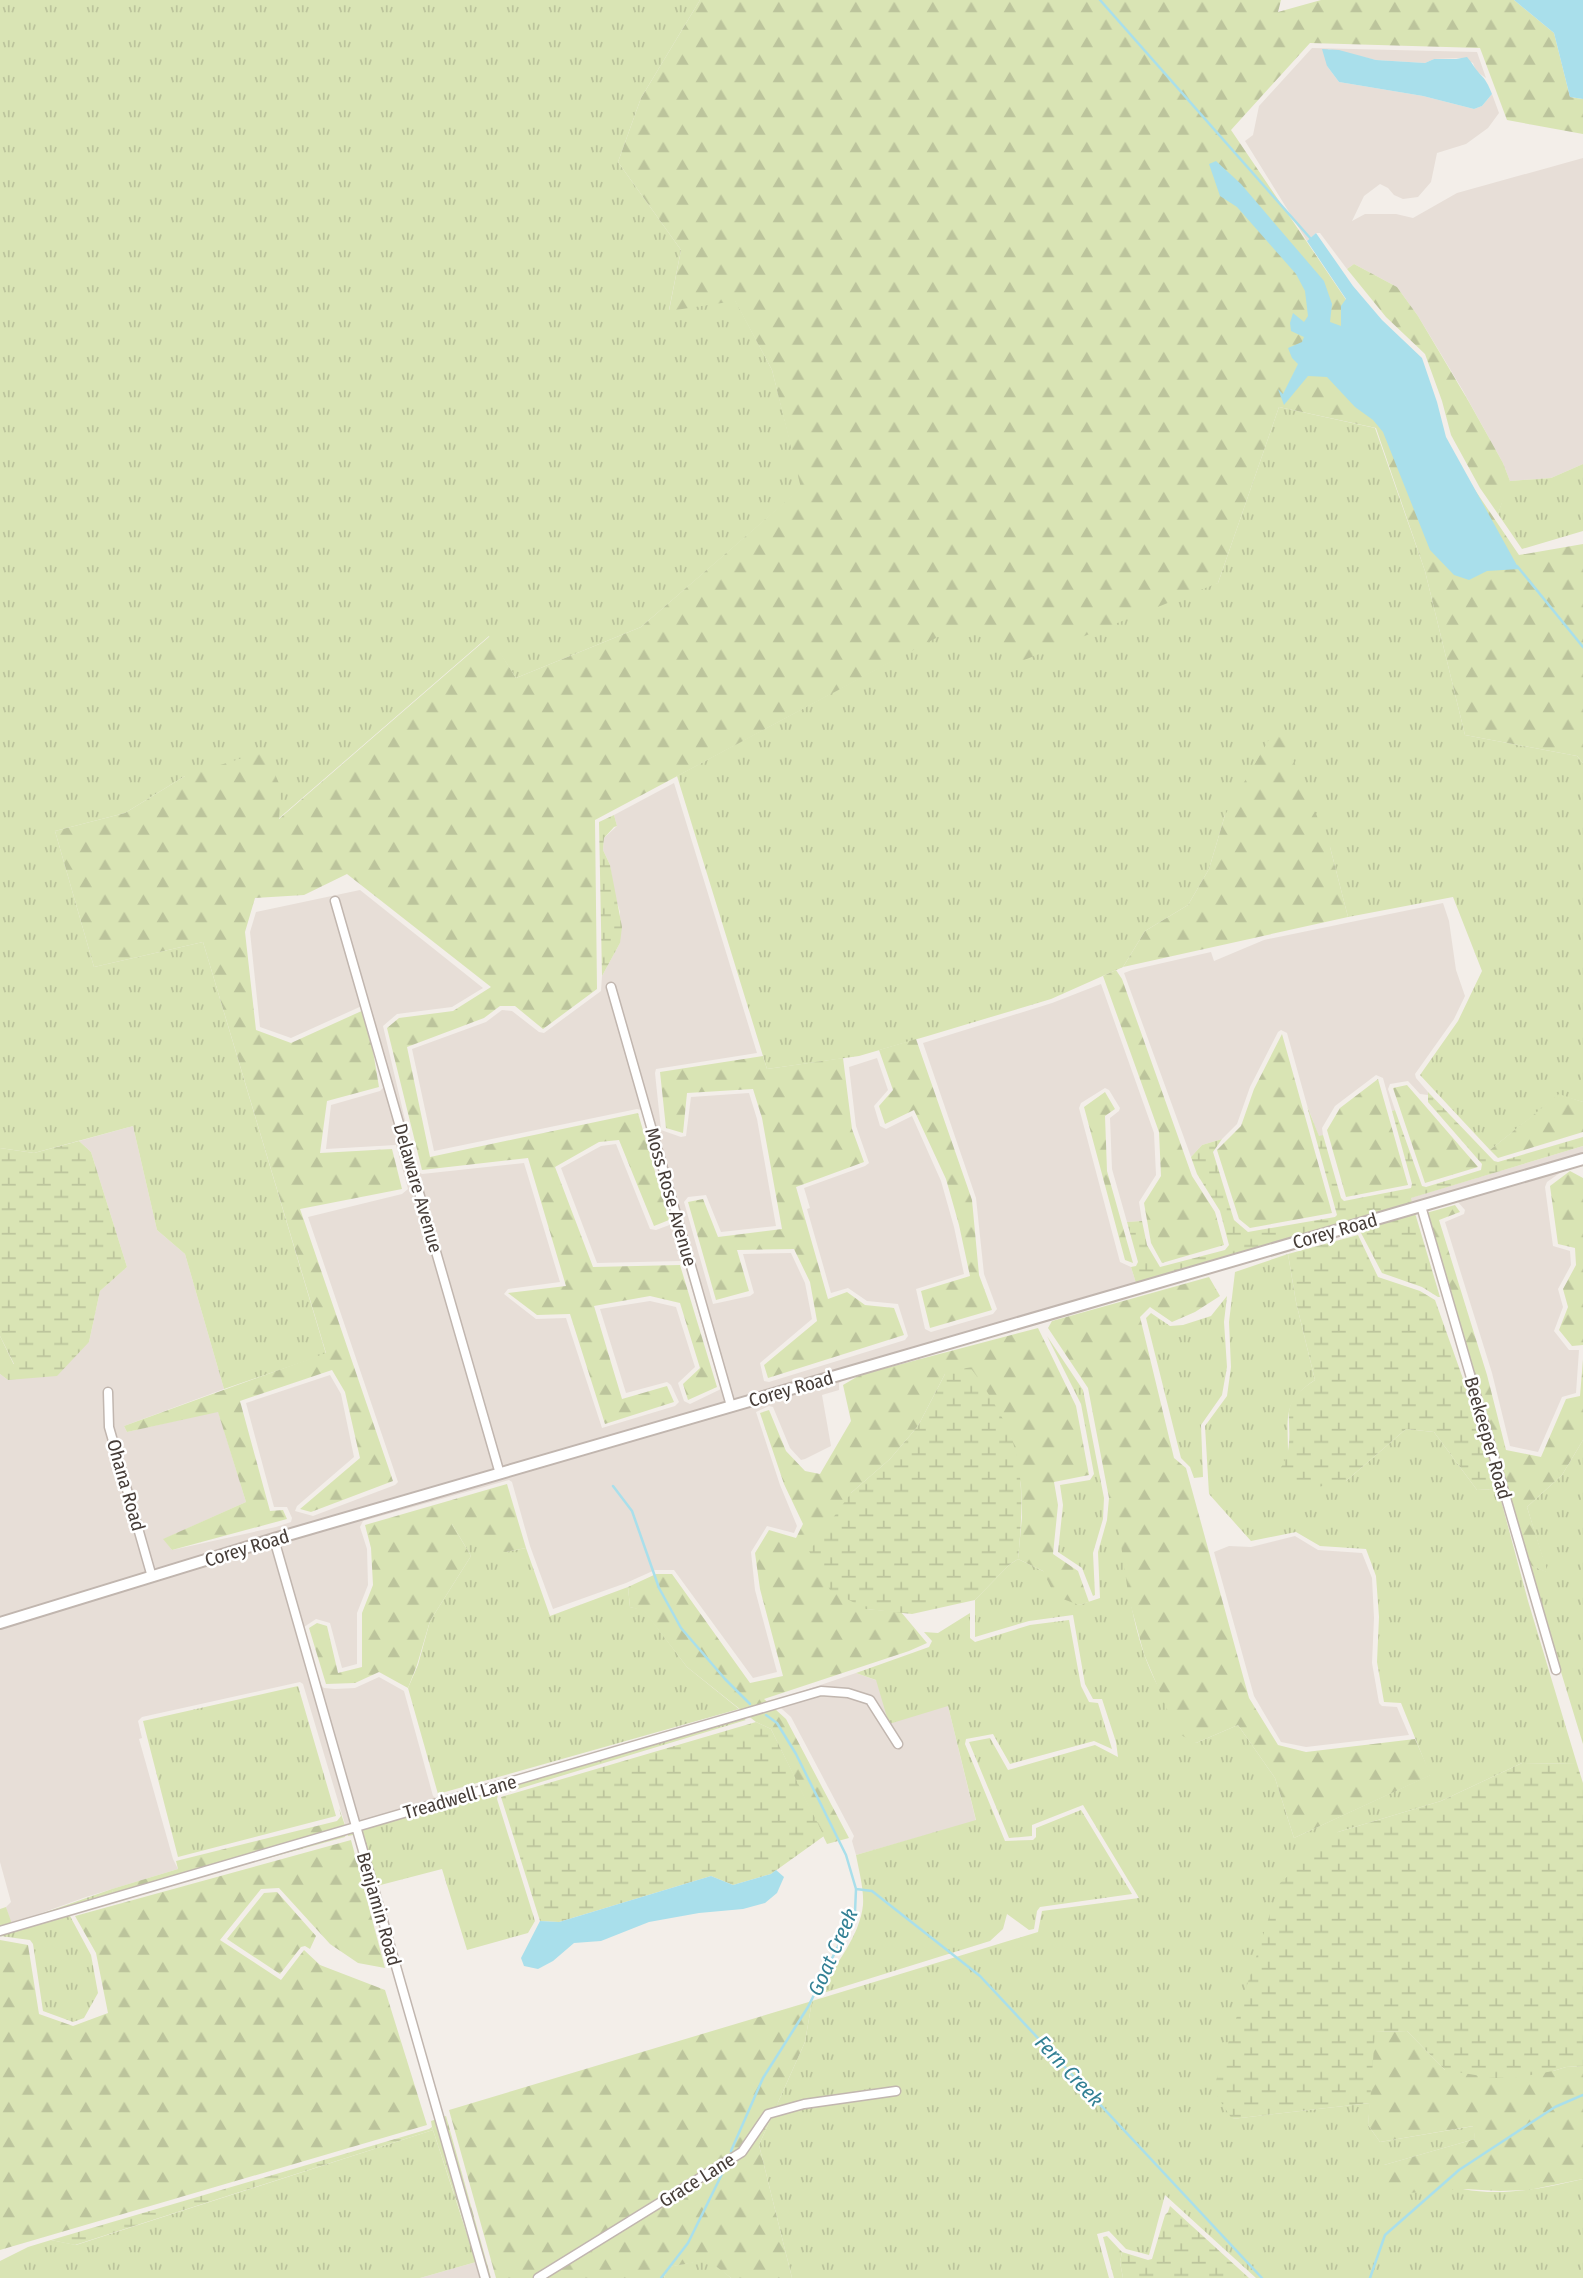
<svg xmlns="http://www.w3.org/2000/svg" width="1583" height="2278" font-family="'Fira Sans Condensed',sans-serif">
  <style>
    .residential { fill: #e7ded7 }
    .grass { fill: url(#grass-tufts) }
    .forest { fill: url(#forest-firs) }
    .wetland { fill: url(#wetland-marsh) }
    .water { fill: #a9dfeb }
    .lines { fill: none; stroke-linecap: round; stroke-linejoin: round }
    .stream { stroke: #a9dfeb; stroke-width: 2.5 }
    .minor-casing { stroke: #c1b6af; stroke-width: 11 }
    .tertiary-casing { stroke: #c1b6af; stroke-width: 14 }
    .minor { stroke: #fff; stroke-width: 8 }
    .tertiary { stroke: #fff; stroke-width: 10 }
    .labels { text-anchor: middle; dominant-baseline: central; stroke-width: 5; stroke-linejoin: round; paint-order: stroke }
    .street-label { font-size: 19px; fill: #463d38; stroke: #fff }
    .water-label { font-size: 21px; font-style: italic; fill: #328094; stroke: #fff }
  </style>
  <defs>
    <pattern id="grass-tufts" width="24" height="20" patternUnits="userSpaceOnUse" patternTransform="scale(1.75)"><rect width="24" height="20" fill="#d9e4b4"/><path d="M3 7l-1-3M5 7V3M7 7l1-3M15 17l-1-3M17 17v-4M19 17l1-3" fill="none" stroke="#bcc49c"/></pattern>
    <pattern id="forest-firs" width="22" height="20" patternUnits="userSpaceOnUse" patternTransform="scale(1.75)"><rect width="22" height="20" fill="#d9e4b4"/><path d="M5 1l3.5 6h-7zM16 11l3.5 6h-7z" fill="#bcc49c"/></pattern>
    <pattern id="wetland-marsh" width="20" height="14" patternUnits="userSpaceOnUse" patternTransform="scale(1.75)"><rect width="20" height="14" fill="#d9e4b4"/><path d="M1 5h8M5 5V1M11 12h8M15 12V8" fill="none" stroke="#bcc49c"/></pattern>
  </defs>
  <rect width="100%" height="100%" fill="#f3eee9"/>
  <path class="residential" d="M1312 48 1477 52 1486 78 1476 71 1473 63 1461 58 1434 59 1425 63 1376 60 1328 49 1327 66 1339 82 1423 96 1474 109 1482 106 1492 94 1499 113 1488 128 1466 144 1437 153 1431 182 1418 197 1403 199 1394 195 1388 188 1380 184 1364 196 1352 221 1365 214H1396L1413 218 1457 193 1583 158V464L1551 478 1510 481 1503 463 1462 389 1418 316 1397 287 1354 264 1347 269 1320 233H1316L1307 241 1245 141 1253 135 1259 106Z
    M674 783 757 1053 656 1069 655 1073 661 1130 681 1137 686 1136 691 1097 749 1093 757 1119 776 1226 721 1232 706 1195 688 1197 684 1202 713 1304 750 1296 754 1293 743 1254 791 1253 805 1283 812 1319 760 1363 764 1381 769 1382 905 1340 908 1336 898 1304 867 1301 848 1288 831 1293 807 1209 810 1208 804 1188 865 1166 869 1163 856 1126 849 1067 877 1058 888 1090 874 1106 880 1126 886 1129 912 1116 941 1181 954 1227 964 1274 916 1289 925 1329 931 1332 993 1314 997 1309 984 1274 976 1198 923 1043 1052 1003 1101 984 1154 1133 1156 1175 1139 1202 1142 1221 1127 1222 1112 1169 1110 1118 1119 1111 1120 1108 1109 1090 1105 1088 1081 1103 1079 1108 1120 1262 1131 1267 1136 1283 730 1401 0 1618V1374L8 1380 89 1342 100 1291 127 1267 91 1152 79 1141 133 1126 157 1230 185 1254 224 1389 124 1426 127 1432 218 1411 246 1502 164 1539 172 1550 276 1527 291 1522 292 1518 287 1507H274L246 1403 330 1375 341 1394 354 1457 297 1506 295 1511 313 1516 395 1485 398 1482 308 1217 402 1194 408 1189 396 1145 326 1149 331 1105 380 1091 384 1087 371 1008 369 1005H364L291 1038 260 1027 250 932 256 912 360 890 483 988 452 1007 397 1014 383 1026 417 1171 422 1174 524 1163 560 1282 508 1289 504 1294 536 1319 566 1318 602 1428 675 1406 679 1402 671 1385 667 1382 626 1393 600 1309 650 1301 676 1307 695 1367 678 1383 684 1401 690 1404 721 1389 684 1263 680 1261 597 1263 561 1168 601 1146 616 1144 650 1229 656 1230 672 1224 674 1219 642 1110 637 1109 434 1151 412 1049 486 1022 502 1010 512 1011 539 1032 544 1033 601 991 602 976 620 943V912L614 892 610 865 603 850 604 838 617 826 614 815Z
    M1443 903 1449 921 1456 970 1465 996 1454 1019 1415 1074 1416 1078 1428 1092V1095L1420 1094 1408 1081 1390 1084 1388 1089 1395 1110 1392 1111 1383 1078 1376 1075 1335 1106 1322 1128 1323 1135 1319 1137 1307 1105 1287 1033 1281 1030 1278 1032 1250 1087 1237 1124 1222 1139 1202 1145 1191 1157 1124 973 1132 970 1211 952 1214 961 1264 940Z
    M1583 1146V1154L1412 1203 1410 1198Z
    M1564 1170 1547 1182 1545 1187 1553 1246 1570 1251 1571 1265 1558 1289 1563 1307 1554 1331 1569 1350H1579L1576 1393 1562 1397 1538 1452 1510 1446 1492 1373 1445 1222 1464 1214 1465 1210 1457 1201Z
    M845 1378 839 1383V1390L822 1395 831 1446 805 1459 801 1460 790 1448 773 1407 769 1406 756 1412 780 1485 797 1526 794 1533 767 1526 751 1552 755 1590 777 1672 753 1678 674 1570H655L626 1583 553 1609 530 1546 512 1482 509 1480 363 1521 360 1527 367 1549 368 1585 357 1613V1664L342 1668 330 1623 316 1619 304 1627 321 1685 324 1688 335 1689 355 1688 379 1677 404 1691 433 1796 437 1799 448 1796 347 1831 303 1684 300 1682 142 1717 138 1721 142 1738 139 1739 173 1859 178 1869 86 1897 11 1924 6 1907 11 1902 0 1862V1628L276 1544Z
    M1295 1536 1318 1550 1362 1553 1372 1578 1374 1618 1372 1663 1379 1703 1382 1706 1397 1707 1409 1735 1306 1747 1281 1742 1254 1696 1214 1552 1229 1546 1251 1547Z
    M856 1673 948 1706 976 1821 856 1855 852 1841 854 1836 791 1717 773 1701Z
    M476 2262 482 2278H420Z"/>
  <path class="grass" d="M0 0H700L641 98 618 162 681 250 669 310 735 300 772 370 802 488 641 627 516 678 489 636 278 819 185 776 125 813 55 831 94 967 203 942 326 1354 224 1389 185 1254 157 1230 133 1126 34 1153 0 1148Z
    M1279 407 1375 428 1425 571 1465 735 1577 756 1583 763V1102L1559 1095 1490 1150 1420 1075 1458 1021 1482 971 1453 897 1348 917 1330 847 1225 815 1209 869 1188 905 1145 931 1123 967 1051 999 931 1035 859 1056 767 1069 677 776 966 621 1218 583Z
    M1583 464V531L1522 549 1498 514 1508 483 1510 481 1551 478Z
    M1288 1254 1296 1302 1315 1380C1282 1401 1288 1418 1288 1453L1346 1481 1406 1429 1434 1432 1477 1490 1498 1489 1528 1601 1577 1764 1522 1763 1441 1801 1338 1832 1232 2119 1370 2103 1368 2125 1380 2142 1474 2126 1475 2139 1384 2165C1410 2173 1437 2183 1463 2189 1502 2197 1545 2188 1583 2179V2278H1256L1165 2195 1149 2255 1126 2249 1109 2231 1097 2234 1109 2278H792L759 2145 805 2042 812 2001 1038 1932 1042 1911 1139 1898 1083 1805 1032 1825V1836L1009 1838 969 1742 990 1738 1008 1770 1095 1745 1118 1757 1116 1742 1102 1699H1093L1085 1684 1073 1615 1029 1621 975 1637V1600L1009 1565 1018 1559 1043 1571 1079 1605 1100 1598 1098 1552 1107 1520 1109 1498H1119C1125 1563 1128 1631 1160 1690 1170 1708 1184 1726 1196 1743L1238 1725 1275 1778 1294 1838 1430 1775 1401 1703 1384 1702 1377 1662 1379 1617 1376 1576 1366 1549 1320 1546 1296 1532 1251 1541 1209 1494 1205 1426 1227 1396 1231 1367 1229 1322 1235 1272Z
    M1227 1296 1224 1322 1227 1367 1222 1395 1201 1425 1203 1477 1194 1478 1190 1467 1181 1458 1146 1318 1151 1313 1170 1326 1183 1325 1211 1316Z
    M0 1336 14 1365 0 1369Z
    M1047 1336 1083 1390 1104 1498 1103 1519 1093 1553 1095 1595 1093 1596 1082 1568 1058 1552 1063 1505 1060 1485 1090 1480 1094 1474 1081 1404Z
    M1583 1440V1744L1528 1564 1547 1572 1527 1507 1562 1475Z
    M464 1523 506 1552 526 1548 550 1616 628 1587 630 1607 644 1610 687 1667 739 1709 438 1794 408 1688 418 1665 430 1621 471 1556 452 1524Z
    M970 1613V1638L975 1642 1030 1625 1069 1620 1081 1686 1089 1702 1098 1703 1112 1749 1094 1741 1010 1764 993 1734 966 1739 965 1744 1005 1841 1033 1840 1036 1837V1828L1081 1810 1132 1894 1040 1907 1037 1911 1034 1929 1029 1930 1007 1914 1003 1929 990 1941 820 1994V1989C836 1965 860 1935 863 1905 864 1889 859 1871 856 1855L976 1820 948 1706 889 1724 876 1680 856 1673 929 1647 932 1641 924 1632 938 1633Z
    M298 1686 336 1816 178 1857 143 1721Z
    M739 1715 746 1720 498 1795 497 1799 535 1921 528 1933 467 1950 442 1869 369 1888 356 1838 353 1835 348 1836 347 1831Z
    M112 1889 113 1901 71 1914 70 1916 91 1955 98 1993 84 2018 73 2022 43 2011 33 1944 30 1940 0 1936V1909L6 1907 12 1924Z
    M433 2130 476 2262 420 2278H0V2261L28 2247 51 2240 76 2245Z
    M709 2259 731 2278H664L668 2267Z"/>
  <path class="forest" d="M700 0H1281L1278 12 1321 0H1514L1554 33 1570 97 1583 99V134L1507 120 1480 48 1310 43 1231 130 1519 555 1583 544V763L1577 756 1465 735 1425 571 1376 428 1279 407 1218 583 1014 664 966 622 595 820 597 989 543 1029 515 1006H500L484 1018 407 1047 430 1157 638 1113 669 1220 654 1226 619 1140 599 1142 555 1167 593 1267 680 1265 717 1387 688 1400 683 1384 700 1368 680 1303 650 1296 594 1306 622 1399 667 1386 674 1402 605 1424 570 1314 537 1315 508 1293 566 1286 528 1158 422 1170 387 1028 399 1018 453 1011 491 987 347 874 304 895 255 898 245 932 256 1030 291 1043 366 1009 379 1087 327 1101 320 1153 392 1149 402 1189 300 1209 393 1481 311 1512 300 1509 360 1458 345 1392 332 1370 240 1401 270 1511 283 1510 287 1519 172 1550 163 1539 246 1502 218 1412 127 1432 124 1426 326 1353 203 942 94 967 55 831 125 813 185 776 265 751 281 788 279 819 490 636 516 678 641 627 801 488 772 370 735 301 669 311 681 250 618 162 641 98Z
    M1354 264 1397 287 1418 316 1469 402 1503 463 1510 481 1498 514 1480 488 1451 435 1442 401 1425 354 1386 317 1347 269Z
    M1278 724 1330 847 1348 917 1123 967 1145 931 1188 905 1209 869 1225 815Z
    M1116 970 1122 979 1192 1176 1215 1212 1224 1245 1162 1263 1151 1243 1144 1203 1161 1176 1159 1132 1103 976Z
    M1282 1034 1332 1213 1250 1228 1239 1219 1217 1150 1241 1126 1254 1089Z
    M916 1039 972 1200 979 1275 992 1310 930 1328 921 1291 970 1276 959 1225 946 1179 914 1110 885 1124 879 1106 893 1090 879 1050Z
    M763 1056 767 1069 843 1058 852 1129 864 1162 796 1187 828 1299 847 1292 865 1305 894 1308 904 1335 768 1378 764 1365 817 1321 810 1282 794 1249 737 1250 749 1291 716 1300 688 1202 703 1199 718 1237 782 1229 762 1118 753 1089 687 1093 683 1133 666 1128 660 1072Z
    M1378 1079 1408 1185 1346 1197 1327 1130 1340 1108Z
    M1407 1085 1478 1167 1425 1183 1393 1088Z
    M1105 1092 1115 1109 1105 1116 1107 1171 1133 1263 1125 1260 1084 1107Z
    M1559 1094 1583 1102V1132L1498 1158 1490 1150Z
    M1570 1171 1583 1178V1345L1572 1346 1559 1330 1568 1307 1563 1289 1576 1265 1575 1248 1558 1244 1550 1186Z
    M1455 1205 1460 1212 1439 1220 1487 1375 1506 1450 1541 1457 1566 1399 1580 1396 1583 1359V1440L1562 1475 1527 1507 1548 1573 1528 1564 1426 1213Z
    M1209 1277 1220 1296 1195 1312 1172 1322 1150 1307 1140 1317 1174 1458 1186 1468 1249 1698 1278 1745 1306 1752 1415 1739 1431 1775 1294 1838 1275 1778 1238 1725 1196 1743 1177 1733 1144 1654 1129 1599 1114 1498H1109L1088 1388 1048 1328 1052 1321Z
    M1038 1328 1076 1406 1089 1475 1054 1482 1058 1505 1053 1554 1078 1571 1089 1602 1079 1605 1055 1596 1043 1571 1018 1559 1022 1517 1021 1485 1011 1438 945 1374 918 1426 890 1459 851 1493 866 1609 901 1612 927 1643 909 1651 764 1699 786 1719 849 1838 827 1844 771 1729 756 1722 687 1667 644 1611 630 1607 628 1587 656 1574H672L750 1683 783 1676 760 1589 755 1553 769 1530 796 1538 803 1524 784 1484 760 1413 769 1410 786 1451 805 1471 820 1474 851 1421 843 1385 860 1375Z
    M507 1484 526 1548 506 1552 480 1549 464 1524H452L471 1556 430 1621 417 1665 408 1688 379 1672 355 1683 326 1684 309 1628 317 1623 327 1626 338 1673 362 1667V1613L373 1585 371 1548 365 1525Z
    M339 1808 347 1831 345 1837 113 1901 112 1889 178 1869 176 1861 337 1821 341 1816Z
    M351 1840 385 1968 358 1963 330 1944 279 1888 261 1889 220 1940 281 1980 304 1950 320 1965 385 1990 427 2125 0 2250V1940L28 1945 39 2014 73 2026 108 2013 96 1953 75 1916Z
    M277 1892 316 1936 310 1949 305 1946 301 1947 280 1974 227 1939 264 1893Z
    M812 2001 805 2042 759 2145 792 2278H731L708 2260 668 2267 664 2278H496L449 2110Z
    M1407 2031 1445 2070 1553 2071 1566 2067 1583 2066V2179L1529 2190 1500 2191 1464 2189 1380 2195 1378 2177 1384 2165 1475 2139 1473 2126 1380 2142 1368 2125 1374 2032Z
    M446 2116 491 2278H482L432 2127 431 2121Z
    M1107 2236 1122 2252 1120 2262 1123 2278H1114L1103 2237Z"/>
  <path class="wetland" d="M614 815 617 826 614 827 604 838 603 850 610 865 622 927 620 943 602 976 599 822Z
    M1428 1092 1494 1161 1498 1162 1583 1137V1146L1411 1198 1412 1203 1136 1283 1131 1267 1136 1266 1138 1262 1127 1222 1142 1221 1147 1245 1160 1267 1225 1250 1229 1245 1220 1211 1197 1174 1191 1157 1202 1145 1222 1139 1213 1152 1234 1220 1248 1232 1335 1217 1337 1215 1307 1106 1319 1136 1323 1135 1341 1198 1344 1201 1411 1188 1412 1184 1392 1111 1395 1110 1422 1186 1426 1187 1481 1170 1482 1164 1428 1102Z
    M79 1141 91 1152 127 1267 100 1291 89 1342 57 1376 8 1380 0 1374V1363L14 1364 0 1336V1148L34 1153Z
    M1415 1213 1440 1297H1438L1422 1287 1382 1273 1360 1231 1318 1241Z
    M1358 1235 1378 1277 1420 1291 1435 1300 1488 1449 1498 1489 1477 1490 1434 1432 1406 1429 1346 1481 1299 1491 1276 1476C1280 1469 1286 1460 1288 1451 1294 1416 1276 1405 1315 1380L1296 1302 1288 1254Z
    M970 1367C986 1389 1001 1412 1011 1437 1025 1474 1022 1520 1018 1559L1009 1565 975 1600 912 1614 866 1609 830 1590 809 1551 851 1493 890 1459 918 1426 945 1374Z
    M756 1722 771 1729 824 1836 771 1874 733 1885 711 1876 559 1922 540 1921 501 1797Z
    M1522 1763 1577 1764 1583 1783V2066L1566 2067 1553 2071 1515 2078H1493L1445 2070 1407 2031 1375 2032 1370 2103 1232 2119 1213 2090 1280 1883 1338 1832 1441 1801Z
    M432 2127 433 2130 75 2245 51 2240 429 2129Z
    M1170 2206 1249 2278H1123L1120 2262 1122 2252 1148 2260 1152 2259 1165 2215 1168 2212Z"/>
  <path class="water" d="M1514 0H1583V99L1570 97 1554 33Z
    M1322 49 1339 50 1376 60 1425 63 1434 59H1456L1467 57C1472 62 1474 68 1479 73 1486 80 1488 84 1492 94L1482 106 1474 109 1423 96 1339 82 1327 66Z
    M1216 161 1241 184 1324 281 1332 304 1330 322 1341 326V306L1346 299 1307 241 1316 233 1353 286 1382 320 1422 358 1437 402 1446 437 1519 569 1487 571 1469 580 1454 575 1430 550 1383 432 1373 420 1355 407 1327 377 1308 376 1284 405 1278 389 1283 394 1298 364 1292 358 1288 348 1302 342 1304 337 1291 331 1290 323 1293 313 1304 322 1308 316 1305 291 1296 274 1237 207 1220 196 1209 164Z
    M776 1870 784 1877 777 1893 765 1903 743 1909 699 1913 649 1922 601 1941 574 1943 553 1961 538 1969 524 1966 521 1958 540 1921 559 1922 711 1876 733 1885 771 1874Z"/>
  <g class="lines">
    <path class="stream" d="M1100 0 1311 239
      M1517 566 1583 647
      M613 1486 632 1511 659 1588 681 1628 725 1679 750 1704
      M856 1889 872 1891 980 1976 1262 2278
      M731 2151 763 2078 808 2007 855 1912 856 1889 846 1855 796 1754 777 1723 766 1715
      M661 2278 688 2243 722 2174
      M1370 2278 1385 2235 1459 2170 1555 2107 1583 2095"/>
    <g class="minor-casing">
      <path id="minor" d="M335 901 500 1474
        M611 987 731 1406
        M1421 1206 1556 1670
        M108 1392 109 1427 152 1577
        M274 1539 485 2278
        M0 1931 821 1691 848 1693 870 1700 898 1744
        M538 2278 742 2152 768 2114 804 2104 896 2091"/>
    </g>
    <g class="tertiary-casing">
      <path id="tertiary" d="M0 1623 274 1539 1583 1159"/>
    </g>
    <use href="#minor" class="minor"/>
    <use href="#tertiary" class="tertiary"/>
  </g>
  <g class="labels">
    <g class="street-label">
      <text transform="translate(418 1188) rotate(74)">Delaware Avenue</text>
      <text transform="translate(671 1197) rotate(74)">Moss Rose Avenue</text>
      <text transform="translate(1335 1231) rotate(-16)">Corey Road</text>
      <text transform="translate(791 1389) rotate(-16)">Corey Road</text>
      <text transform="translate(1488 1438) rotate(74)">Beekeeper Road</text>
      <text transform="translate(126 1485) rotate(74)">Ohana Road</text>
      <text transform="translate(247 1548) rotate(-17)">Corey Road</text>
      <text transform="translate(460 1797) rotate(-16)">Treadwell Lane</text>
      <text transform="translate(379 1909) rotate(74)">Benjamin Road</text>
      <text transform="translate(697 2180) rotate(-32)">Grace Lane</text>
    </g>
    <g class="water-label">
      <text transform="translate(833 1952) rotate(-66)">Goat Creek</text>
      <text transform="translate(1069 2071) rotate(47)">Fern Creek</text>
    </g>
  </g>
</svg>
